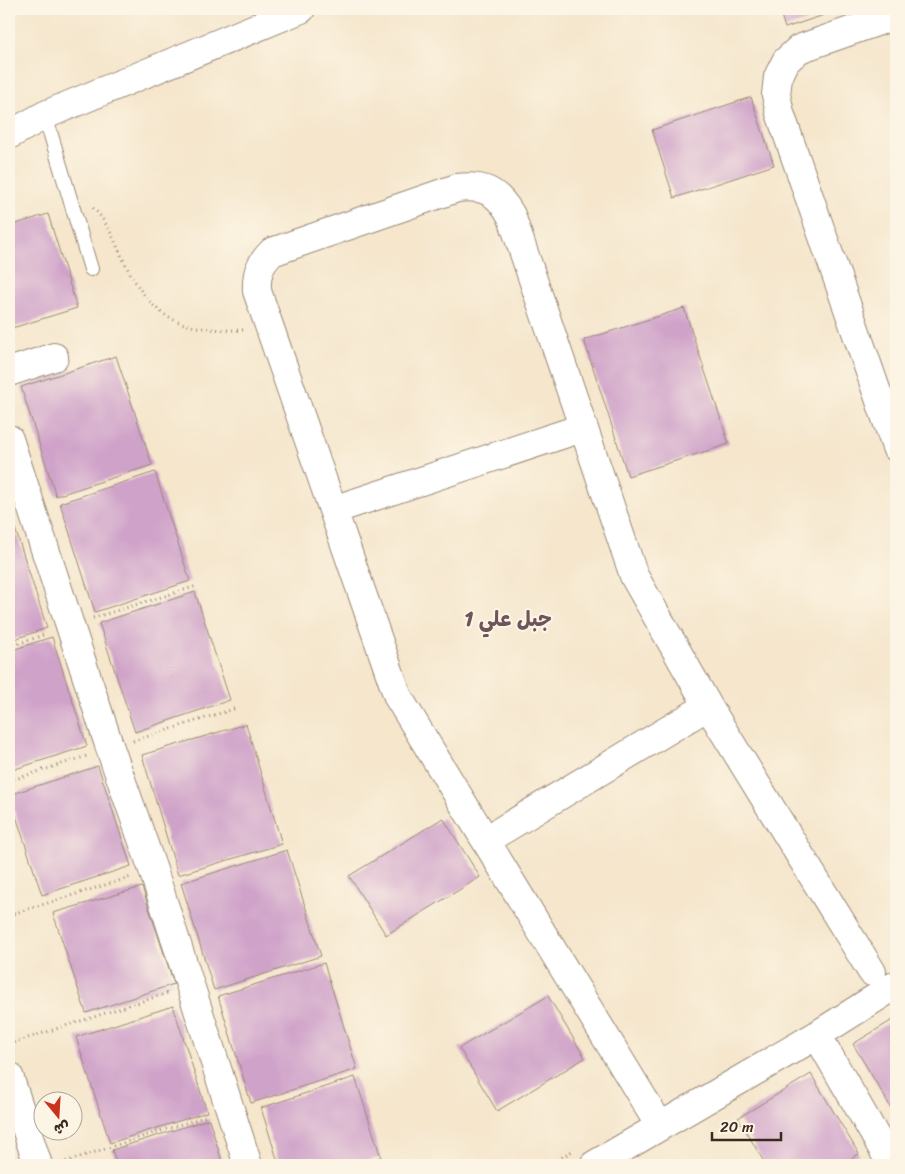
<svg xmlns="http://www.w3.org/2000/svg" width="905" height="1174" font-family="Sriracha,'Playpen Sans Arabic',sans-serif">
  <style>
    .building { fill: #cfa2c9 }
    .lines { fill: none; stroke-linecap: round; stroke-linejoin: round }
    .lane-casing { stroke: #988875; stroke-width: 16 }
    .street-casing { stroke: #988875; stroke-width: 30 }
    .path { stroke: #988875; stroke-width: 3; stroke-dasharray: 1 4; stroke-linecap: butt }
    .lane { stroke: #fff; stroke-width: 14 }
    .street { stroke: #fff; stroke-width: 28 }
    .labels { text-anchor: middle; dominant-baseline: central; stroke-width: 4; stroke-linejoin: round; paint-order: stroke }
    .district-label { font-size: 21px; font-weight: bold; fill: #6f545a; stroke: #fcf5e5 }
  </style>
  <rect width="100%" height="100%" fill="#fcf5e5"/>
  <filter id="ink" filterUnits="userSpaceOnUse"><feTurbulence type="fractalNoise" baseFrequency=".02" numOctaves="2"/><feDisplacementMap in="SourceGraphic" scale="10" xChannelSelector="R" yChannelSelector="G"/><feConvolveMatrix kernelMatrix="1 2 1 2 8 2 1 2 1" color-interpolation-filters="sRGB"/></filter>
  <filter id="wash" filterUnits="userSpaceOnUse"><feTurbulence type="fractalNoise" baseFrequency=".0096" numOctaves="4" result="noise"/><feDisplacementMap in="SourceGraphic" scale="20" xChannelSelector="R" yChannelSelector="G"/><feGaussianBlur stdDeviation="1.12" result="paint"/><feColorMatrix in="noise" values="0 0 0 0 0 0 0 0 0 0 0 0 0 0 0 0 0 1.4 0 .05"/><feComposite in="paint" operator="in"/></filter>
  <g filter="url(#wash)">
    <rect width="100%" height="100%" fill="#f5e6cc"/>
    <g id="blocks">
      <path class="building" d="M779 9H842L785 28Z
        M751 97 774 165 674 198 652 130Z
        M48 214 77 308 9 329V226Z
        M684 308 729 444 628 476 584 340Z
        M116 356 152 465 56 496 21 387Z
        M155 472 190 581 95 612 60 503Z
        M12 519 47 628 9 641V520Z
        M195 592 230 700 135 732 99 623Z
        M52 637 87 746 9 771V651Z
        M246 724 282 844 178 875 142 755Z
        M98 766 131 866 42 895 9 795Z
        M443 818 480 877 386 935 349 876Z
        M287 850 321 956 214 990 181 883Z
        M142 887 174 984 86 1013 53 913Z
        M324 963 357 1069 251 1103 218 996Z
        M548 996 585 1058 497 1111 459 1048Z
        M173 1006 207 1112 110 1143 76 1037Z
        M896 1018V1116L853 1044Z
        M811 1074 859 1154 841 1165H766L738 1118Z
        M355 1077 381 1157 355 1165H279L261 1108Z
        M209 1119 223 1165H117L112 1150Z"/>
    </g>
  </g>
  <g filter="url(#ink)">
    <use href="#blocks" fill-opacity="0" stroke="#988875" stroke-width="1"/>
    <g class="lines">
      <g class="lane-casing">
        <path id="lane" d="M45 115 91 269"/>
      </g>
      <g class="street-casing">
        <path id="street" d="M896 15 799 49 786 61 778 77 776 95 780 113 896 447
          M9 135 45 115 301 9
          M9 372 54 357
          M9 439 110 748 153 870 248 1165
          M333 510 582 428
          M486 840 708 706
          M817 1035 892 1165
          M9 1076 38 1165
          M660 1126 398 697 257 291C256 273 260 264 272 252L457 188C484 185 497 191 511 215L634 576 708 706 872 972
          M594 1165 817 1035 896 985"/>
      </g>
      <path class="path" d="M93 208C107 221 114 240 122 257 152 320 177 331 245 330
        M93 618 197 586
        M9 647 46 634
        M133 741 237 708
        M9 781 87 756
        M9 915 131 877
        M9 1044 168 993
        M61 1163 207 1116
        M549 1165 574 1150"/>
      <use href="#lane" class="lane"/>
      <use href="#street" class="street"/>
    </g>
  </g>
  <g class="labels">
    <g class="district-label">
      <text x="508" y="619">جبل علي 1</text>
    </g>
  </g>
  <rect width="905" height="1174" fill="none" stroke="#fcf5e5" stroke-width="30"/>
  <g transform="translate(58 1116) rotate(162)"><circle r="24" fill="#fcf5e5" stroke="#afa495"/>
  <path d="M0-4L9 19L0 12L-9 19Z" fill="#c8321e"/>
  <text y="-8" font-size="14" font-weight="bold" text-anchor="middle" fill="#3b2a1e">ش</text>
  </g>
  <path d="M712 1132v8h69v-8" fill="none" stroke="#3b2a1e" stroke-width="2.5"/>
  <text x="720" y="1132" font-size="15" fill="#3b2a1e" stroke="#fcf5e5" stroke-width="4" paint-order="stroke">20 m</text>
</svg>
